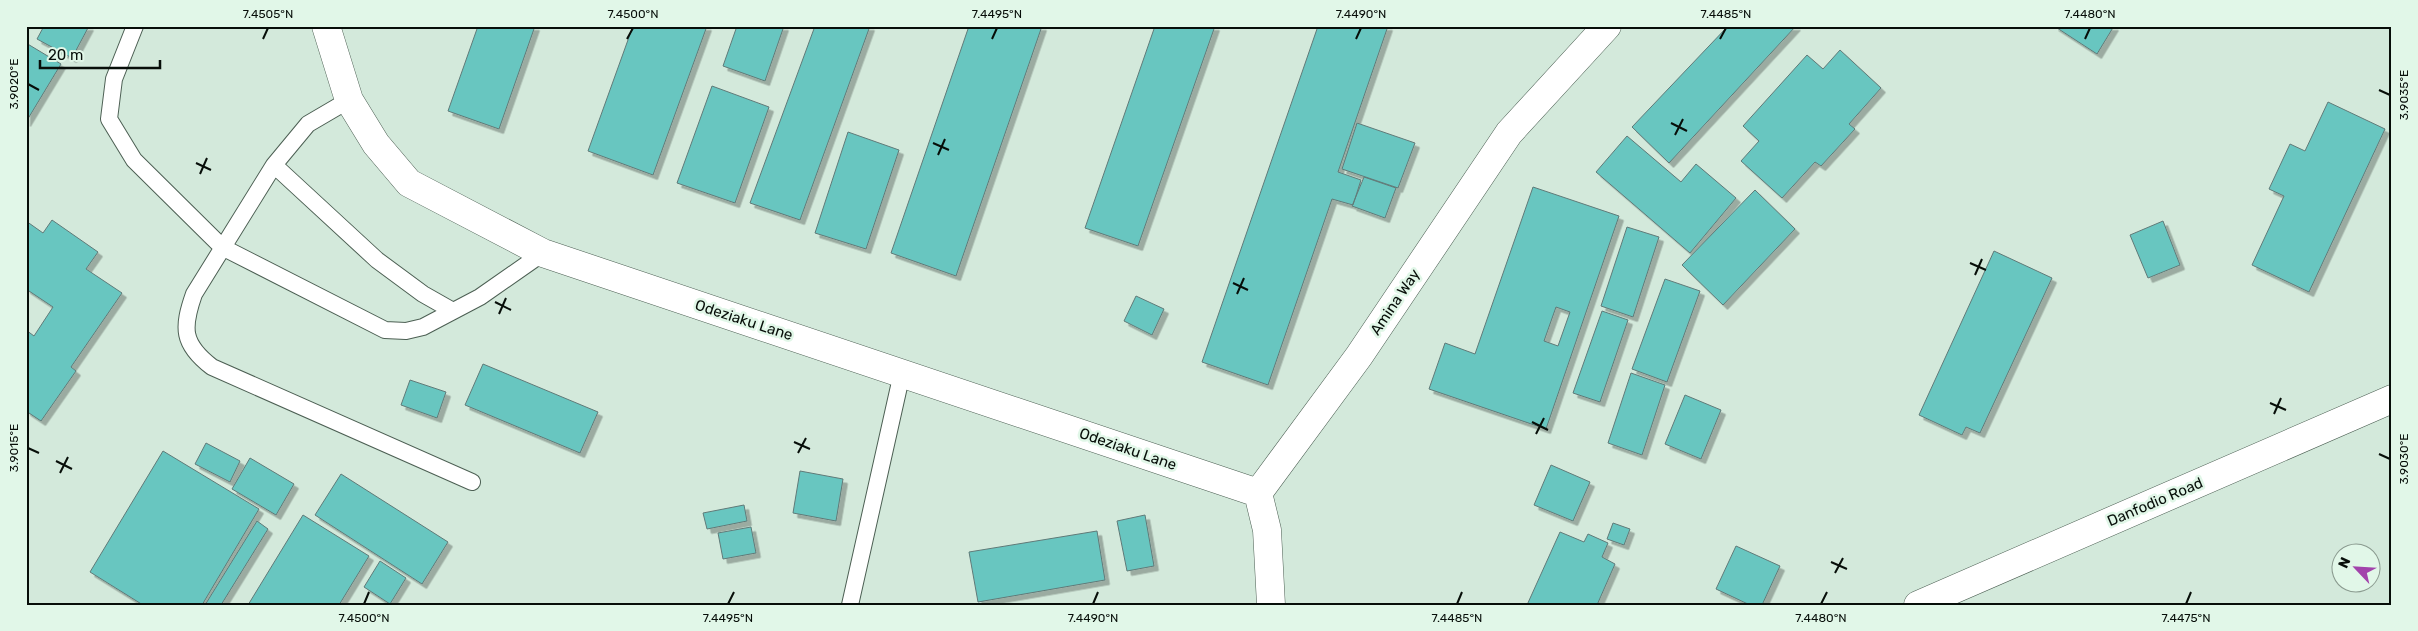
<svg xmlns="http://www.w3.org/2000/svg" width="2418" height="631" font-family="Rubik,sans-serif">
  <style>
    .building { fill: #67c6c0; stroke: #607a78; fill-rule: evenodd; filter: url(#shadow) }
    .lines { fill: none; stroke-linecap: round; stroke-linejoin: round }
    .service-casing { stroke: #4c5f53; stroke-width: 18 }
    .minor-casing { stroke: #4c5f53; stroke-width: 29 }
    .service { stroke: #fff; stroke-width: 16 }
    .minor { stroke: #fff; stroke-width: 28 }
    .ticks { fill: none; stroke: #070e09; stroke-width: 2 }
    .labels { text-anchor: middle; dominant-baseline: central; stroke-width: 5; stroke-linejoin: round; paint-order: stroke }
    .street-label { font-size: 15px; fill: #070e09; stroke: #e1f7e8 }
    .neatline { fill: none; stroke: #070e09; stroke-width: 2 }
    .ticks-label { font-size: 12px; text-anchor: middle; fill: #070e09 }
  </style>
  <defs>
    <filter id="shadow"><feDropShadow dx="4.5" dy="4.5" stdDeviation="0" flood-color="#0004"/></filter>
  </defs>
  <rect width="100%" height="100%" fill="#d3e9db"/>
  <path class="building" d="M44 26H89L72 58 37 39Z
    M478 26H535L499 129 448 111Z
    M633 26H707L653 175 588 151Z
    M737 26H784L765 81 723 66Z
    M815 26H870L800 220 750 203Z
    M969 26H1042L956 276 891 253Z
    M1155 26H1215L1138 246 1085 228Z
    M1318 26H1388L1338 172 1361 180 1353 205 1332 199 1268 385 1202 362Z
    M1728 26H1796L1669 163 1632 127Z
    M2054 26H2114L2097 54Z
    M26 43 61 64 26 122Z
    M1840 50 1881 88 1849 124 1855 129 1821 166 1815 162 1782 198 1741 161 1759 141 1743 126 1807 55 1823 69Z
    M712 86 769 107 735 203 677 183Z
    M2328 102 2385 129 2309 292 2252 265 2284 196 2269 189 2290 144 2305 151Z
    M1357 123 1415 143 1398 188 1342 169Z
    M848 132 899 150 866 249 815 233Z
    M1627 136 1681 182 1696 164 1736 198 1690 253 1596 172Z
    M1364 177 1396 188 1385 218 1352 206Z
    M1533 187 1619 216 1546 429 1429 389 1445 343 1475 354ZM1556 307 1570 312 1558 346 1544 341Z
    M1755 190 1795 229 1723 305 1682 265Z
    M52 220 98 252 86 269 122 293 71 367 76 371 41 421 26 411V330L34 336 53 307 26 289V221L43 233Z
    M2163 221 2180 265 2148 278 2130 235Z
    M1627 227 1659 237 1633 317 1601 306Z
    M1994 251 2052 278 1980 433 1966 427 1962 435 1919 415Z
    M1665 279 1700 291 1667 382 1632 369Z
    M1136 296 1164 309 1152 335 1124 321Z
    M1602 311 1628 320 1600 402 1573 393Z
    M483 364 598 412 580 453 465 405Z
    M1631 373 1665 385 1642 455 1608 443Z
    M410 380 446 392 437 418 401 405Z
    M1685 395 1721 410 1701 459 1665 444Z
    M206 443 240 461 230 482 195 464Z
    M163 451 259 509 202 605H143L90 572Z
    M250 458 294 484 276 515 232 489Z
    M1551 465 1590 482 1573 521 1534 505Z
    M800 471 843 479 836 521 793 513Z
    M341 474 448 542 422 584 315 515Z
    M744 505 747 521 707 529 703 513Z
    M303 515 369 556 339 605H248Z
    M1145 515 1154 566 1127 571 1117 521Z
    M257 521 268 529 221 605H205Z
    M1613 523 1630 529 1624 545 1607 539Z
    M751 527 756 553 723 559 718 533Z
    M1097 531 1105 580 978 602 969 552Z
    M1560 532 1584 542 1588 534 1608 543 1602 557 1615 564 1597 605H1527Z
    M1736 546 1780 566 1762 605H1750L1716 589Z
    M380 561 406 578 390 604 364 587Z"/>
  <g class="lines">
    <g class="service-casing">
      <path id="service" d="M135 26 114 79 109 119 134 160 222 247 385 330 406 331 423 327 480 297 543 253
        M349 100 308 124 274 165 194 294C182 328 182 344 212 367L472 482
        M274 165 377 260 423 294 453 311
        M850 605 902 373"/>
    </g>
    <g class="minor-casing">
      <path id="minor" d="M326 26 349 100 376 144 409 183 543 253 1258 493
        M1271 605 1267 530 1258 493 1359 356 1509 133 1607 26
        M1918 605 2392 399"/>
    </g>
    <use href="#service" class="service"/>
    <use href="#minor" class="minor"/>
  </g>
  <path class="ticks" d="M263 39 268 28M627 39 633 28M992 39 997 28M1356 39 1361 28M1720 39 1726 28M2085 39 2090 28M28 84 39 90M2379 90 2390 95M1671 123 1687 131M1675 135 1683 119M933 143 949 150M938 155 945 139M196 163 211 170M200 174 207 158M1970 263 1986 270M1975 275 1982 259M1233 283 1248 290M1237 294 1244 278M495 302 511 310M499 314 506 298M2270 403 2286 410M2274 414 2281 398M1532 422 1548 430M1536 434 1544 418M794 442 810 449M28 448 39 453M798 453 806 438M2379 454 2390 459M56 461 72 469M60 473 68 457M1831 562 1847 569M1835 573 1843 558M364 604 369 592M728 604 734 592M1093 604 1098 592M1457 604 1462 592M1821 604 1827 592M2186 604 2191 592"/>
  <g class="labels">
    <g class="street-label">
      <text transform="translate(1395 302) rotate(-56)">Amina Way</text>
      <text transform="translate(744 320) rotate(18)">Odeziaku Lane</text>
      <text transform="translate(1128 449) rotate(19)">Odeziaku Lane</text>
      <text transform="translate(2155 502) rotate(-23)">Danfodio Road</text>
    </g>
  </g>
  <rect width="2418" height="631" fill="none" stroke="#e1f7e8" stroke-width="55"/>
  <g transform="translate(2356 568) rotate(295)"><circle r="24" fill="#e1f7e8" stroke="#8a9a8f"/>
  <path d="M0-4L9 19L0 12L-9 19Z" fill="#a243ab"/>
  <text y="-8" font-size="14" font-weight="bold" text-anchor="middle" fill="#070e09">N</text>
  </g>
  <path d="M40 60v8h120v-8" fill="none" stroke="#070e09" stroke-width="2.5"/>
  <text x="48" y="60" font-size="15" fill="#070e09" stroke="#e1f7e8" stroke-width="4" paint-order="stroke">20 m</text>
  <rect x="28" y="28" width="2362" height="576" class="neatline"/>
  <g class="ticks-label">
    <text x="268" y="18">7.4505°N</text>
    <text x="633" y="18">7.4500°N</text>
    <text x="997" y="18">7.4495°N</text>
    <text x="1361" y="18">7.4490°N</text>
    <text x="1726" y="18">7.4485°N</text>
    <text x="2090" y="18">7.4480°N</text>
    <text transform="translate(14 84) rotate(-90)" y="4">3.9020°E</text>
    <text transform="translate(2404 95) rotate(-90)" y="4">3.9035°E</text>
    <text transform="translate(14 448) rotate(-90)" y="4">3.9015°E</text>
    <text transform="translate(2404 459) rotate(-90)" y="4">3.9030°E</text>
    <text x="364" y="622">7.4500°N</text>
    <text x="728" y="622">7.4495°N</text>
    <text x="1093" y="622">7.4490°N</text>
    <text x="1457" y="622">7.4485°N</text>
    <text x="1821" y="622">7.4480°N</text>
    <text x="2186" y="622">7.4475°N</text>
  </g>
</svg>
